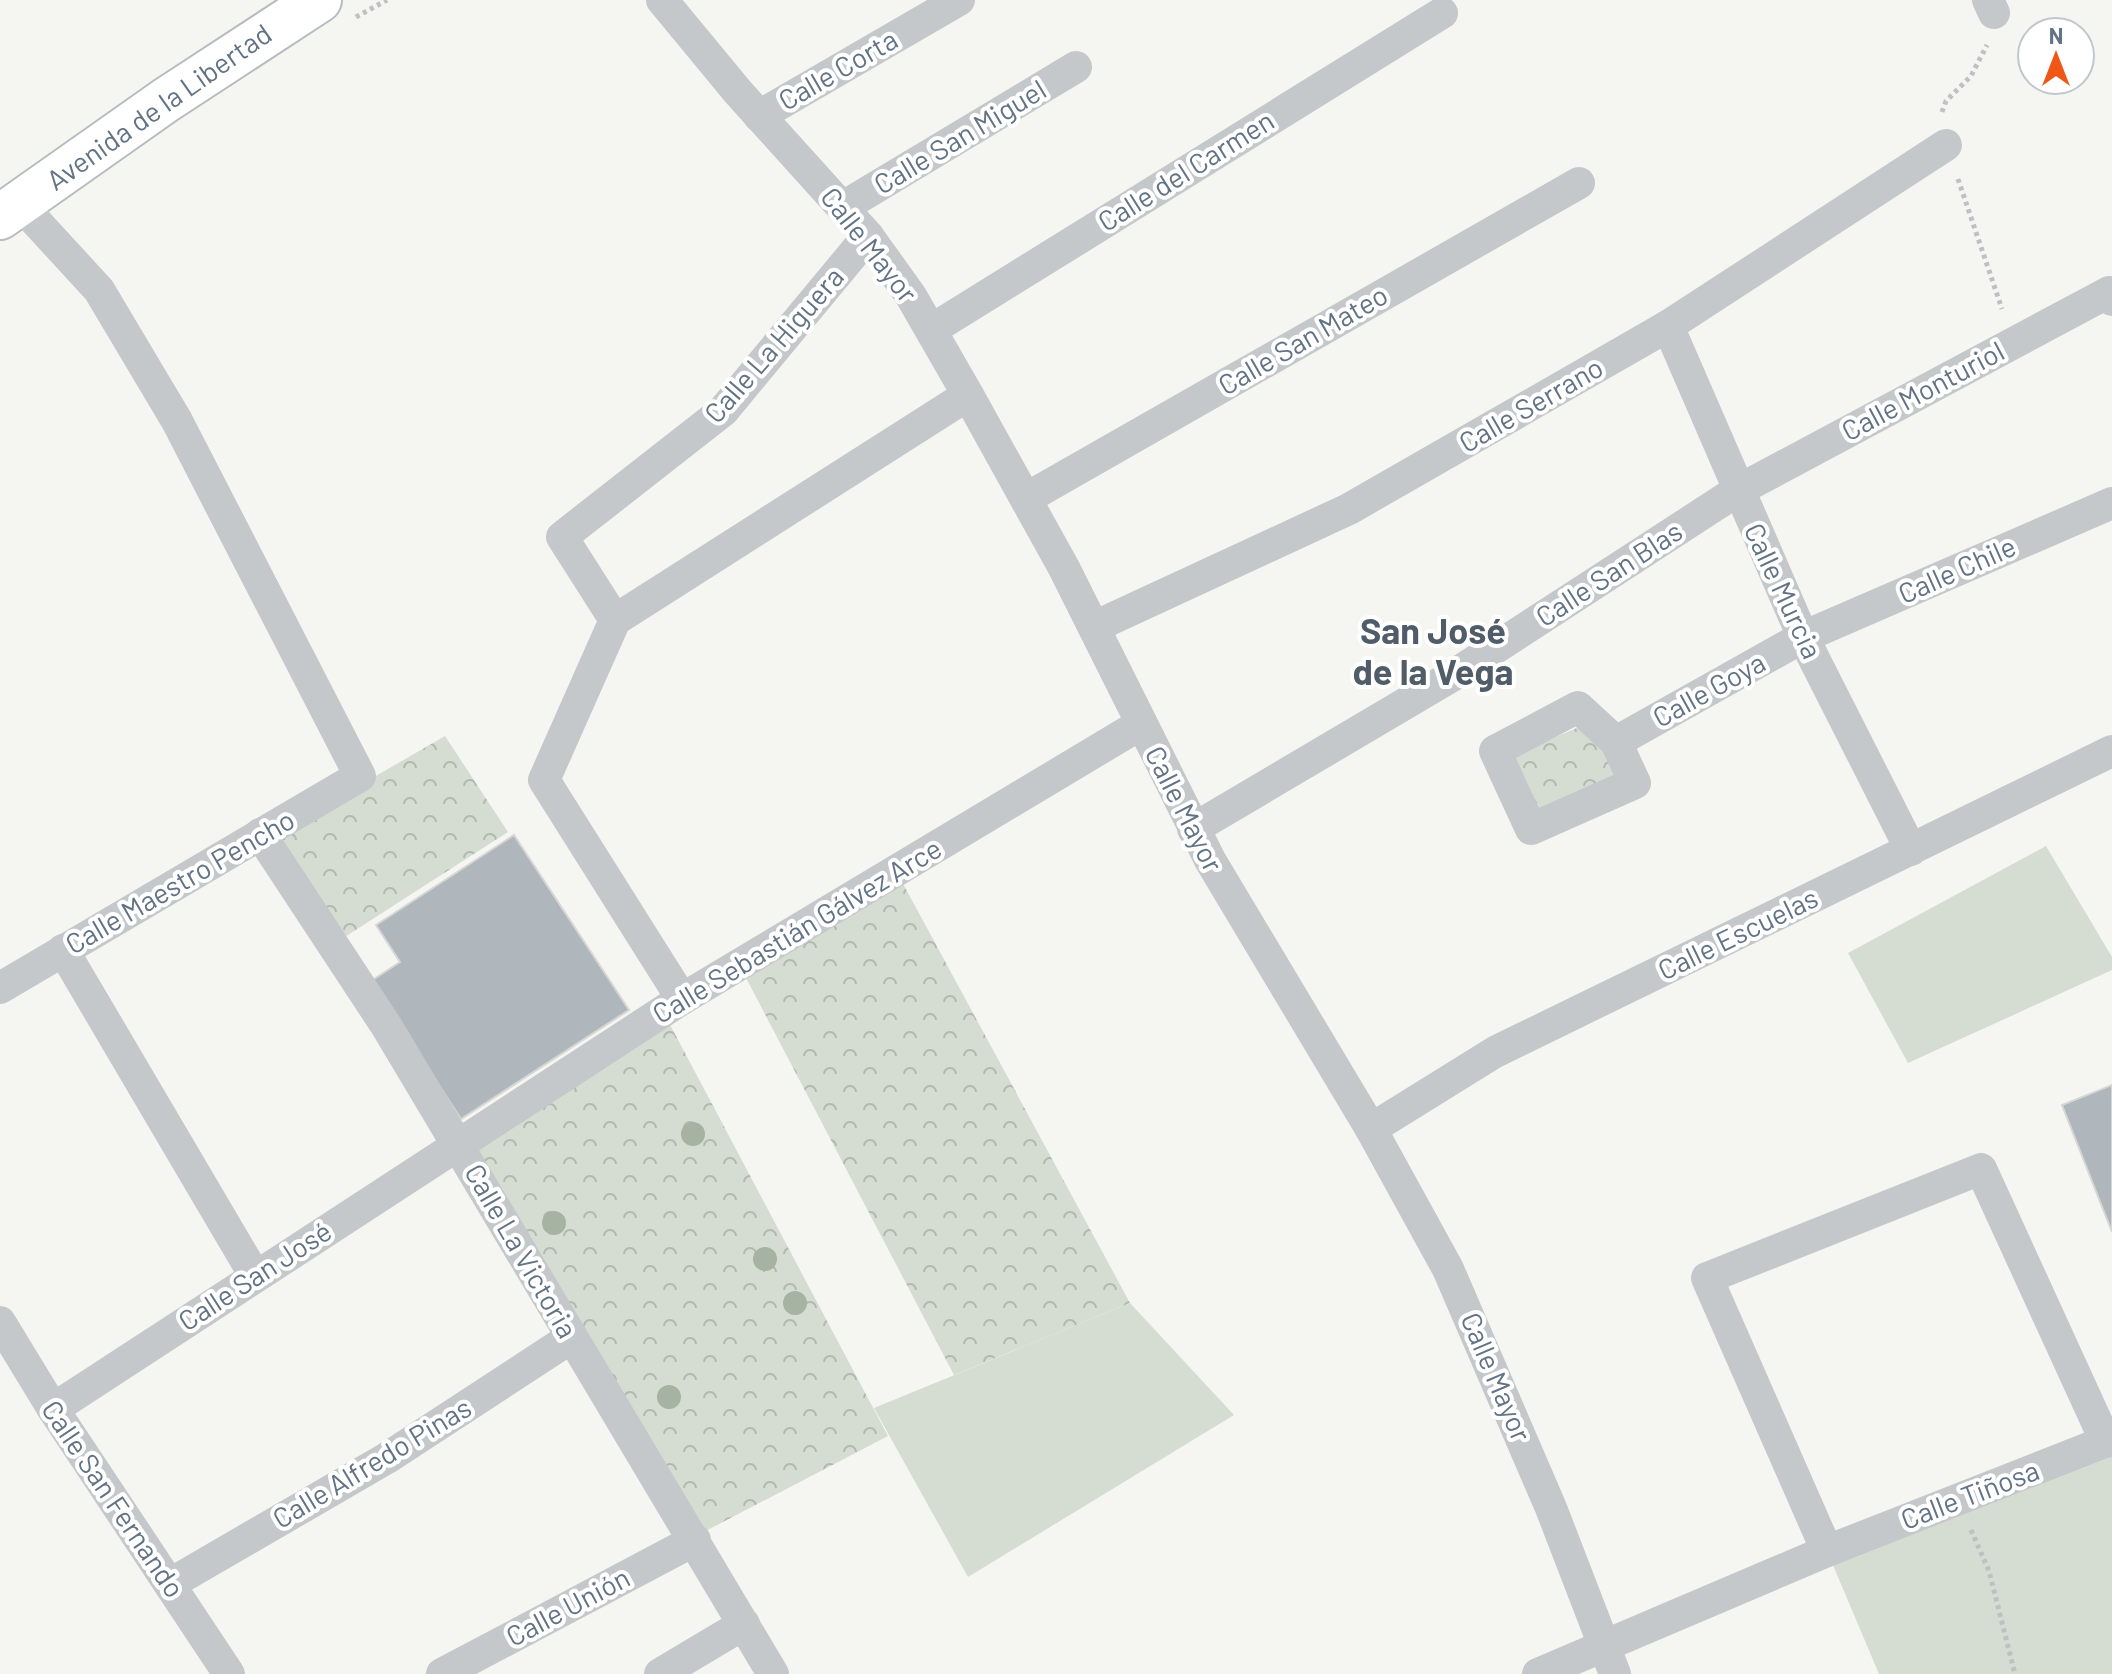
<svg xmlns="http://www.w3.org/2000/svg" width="2112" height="1674" viewBox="0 0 2112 1674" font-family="Barlow,sans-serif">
<defs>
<pattern id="forest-crowns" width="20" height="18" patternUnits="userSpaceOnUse" patternTransform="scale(2)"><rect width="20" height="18" fill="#d5ddd2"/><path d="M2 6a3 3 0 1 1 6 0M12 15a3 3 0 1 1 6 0" fill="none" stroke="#b0b8b0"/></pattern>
</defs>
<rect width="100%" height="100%" fill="#f5f6f1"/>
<!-- grass -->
<g fill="#d5ddd2">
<polygon points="2046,846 2112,957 2112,970 1908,1063 1848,953"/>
<polygon points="1130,1303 1234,1415 968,1577 874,1408"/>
<polygon points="2112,1435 2112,1674 1879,1674 1827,1551"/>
</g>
<!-- forest -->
<g fill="url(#forest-crowns)">
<polygon points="1593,721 1623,778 1536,817 1511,768 1518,753"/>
<polygon points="445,736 508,832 337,942 270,837"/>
<polygon points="901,880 1130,1303 954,1375 746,978"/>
<polygon points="667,1019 888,1436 698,1535 465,1145"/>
</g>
<!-- building -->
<g fill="#afb6bc" stroke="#d6d7d4" stroke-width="2">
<polygon points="514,835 629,1010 461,1119 371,981 400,962 376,925"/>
<polygon points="2112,1085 2112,1232 2062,1105"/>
</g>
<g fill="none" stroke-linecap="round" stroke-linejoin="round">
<!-- secondary casing -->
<g stroke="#b6bbc0" stroke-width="48">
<polyline id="secondary" points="0,217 166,100 319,0"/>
</g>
<!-- path -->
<g stroke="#bec0c2" stroke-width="5" stroke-dasharray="4 4" stroke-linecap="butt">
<polyline points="356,17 387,0"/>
<polyline points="1942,112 1946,101 1971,76 1987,45"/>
<polyline points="1958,179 2002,309"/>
<polyline points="1971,1530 1989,1571 2015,1674"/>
</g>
<!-- street -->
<g stroke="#c4c8cb" stroke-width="32">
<polyline points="662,0 738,92 868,236 911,296 968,395 1064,568 1210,860 1371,1129 1448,1269 1551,1508 1615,1674"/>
<polyline points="1988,0 1994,13"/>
<polyline points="759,116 959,0"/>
<polyline points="843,207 1076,67"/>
<polyline points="1668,326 1803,637 1911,850"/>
<polyline points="931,330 1442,13"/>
<polyline points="1027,498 1579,183"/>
<polyline points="615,620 562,537 723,411 868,236"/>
<polyline points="1094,627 1349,509 1668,326 1946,145"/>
<polygon points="1578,707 1616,742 1635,783 1531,829 1495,751"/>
<polyline points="1616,742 1803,637 2112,503"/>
<polyline points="1193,829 1457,673 1737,491 2109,292 2112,300"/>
<polyline points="260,834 387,1027 773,1674"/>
<polyline points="63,950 255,1276"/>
<polyline points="0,988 360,776 177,421 99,290 19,203"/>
<polyline points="682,999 544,780 615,620 968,395"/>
<polyline points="1371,1129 1495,1052 2112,751"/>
<polyline points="0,1322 53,1409 229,1674"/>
<polyline points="53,1409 682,999 1141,724"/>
<polyline points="1827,1551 1707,1278 1981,1169 2106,1442"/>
<polyline points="170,1584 387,1458 572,1337"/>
<polyline points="442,1674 695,1540"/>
<polyline points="660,1674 744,1624"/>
<polyline points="1538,1674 1827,1551 2112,1439"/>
</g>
<!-- secondary -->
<use href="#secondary" stroke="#fff" stroke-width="44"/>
</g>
<!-- trees -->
<g fill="#a6b2a2">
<circle cx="693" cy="1134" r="12"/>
<circle cx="554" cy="1223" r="12"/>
<circle cx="765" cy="1259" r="12"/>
<circle cx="795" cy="1303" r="12"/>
<circle cx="669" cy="1397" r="12"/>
</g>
<g text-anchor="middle" stroke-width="8" stroke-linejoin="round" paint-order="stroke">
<!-- street labels -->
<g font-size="28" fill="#627385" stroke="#fff">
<text transform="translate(838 70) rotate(-30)" y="10">Calle Corta</text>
<text transform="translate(159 107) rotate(-35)" y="10">Avenida de la Libertad</text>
<text transform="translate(960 137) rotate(-31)" y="10">Calle San Miguel</text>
<text transform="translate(1186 171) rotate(-32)" y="10">Calle del Carmen</text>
<text transform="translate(869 245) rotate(52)" y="10">Calle Mayor</text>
<text transform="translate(1303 340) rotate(-30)" y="10">Calle San Mateo</text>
<text transform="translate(774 345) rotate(-49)" y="10">Calle La Higuera</text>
<text transform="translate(1923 391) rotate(-28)" y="10">Calle Monturiol</text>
<text transform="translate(1531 405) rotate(-30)" y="10">Calle Serrano</text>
<text transform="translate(1957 570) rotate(-24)" y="10">Calle Chile</text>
<text transform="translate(1609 574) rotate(-33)" y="10">Calle San Blas</text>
<text transform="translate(1783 591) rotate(65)" y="10">Calle Murcia</text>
<text transform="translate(1709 690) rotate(-29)" y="10">Calle Goya</text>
<text transform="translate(1184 809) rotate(63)" y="10">Calle Mayor</text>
<text transform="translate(180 882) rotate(-30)" y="10">Calle Maestro Pencho</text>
<text transform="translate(797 931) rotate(-31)" y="10">Calle Sebastián Gálvez Arce</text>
<text transform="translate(1738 934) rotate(-26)" y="10">Calle Escuelas</text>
<text transform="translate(521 1251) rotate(60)" y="10">Calle La Victoria</text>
<text transform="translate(255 1276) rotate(-33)" y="10">Calle San José</text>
<text transform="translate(1496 1377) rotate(67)" y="10">Calle Mayor</text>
<text transform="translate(372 1463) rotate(-31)" y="10">Calle Alfredo Pinas</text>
<text transform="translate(1970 1495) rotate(-21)" y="10">Calle Tiñosa</text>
<text transform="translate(113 1499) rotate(56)" y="10">Calle San Fernando</text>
<text transform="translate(568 1607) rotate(-28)" y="10">Calle Unión</text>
</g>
<!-- district labels -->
<g font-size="36" font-weight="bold" fill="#505d69" stroke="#fff">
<text x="1433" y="644">San José<tspan x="1433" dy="41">de la Vega</tspan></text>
</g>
</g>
<!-- north arrow -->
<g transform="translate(2056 56)"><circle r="38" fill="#ffffff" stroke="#c0c7ce" stroke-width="2"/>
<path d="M0-6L14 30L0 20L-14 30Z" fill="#f05716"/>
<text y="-12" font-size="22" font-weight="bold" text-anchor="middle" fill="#627385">N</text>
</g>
</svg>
